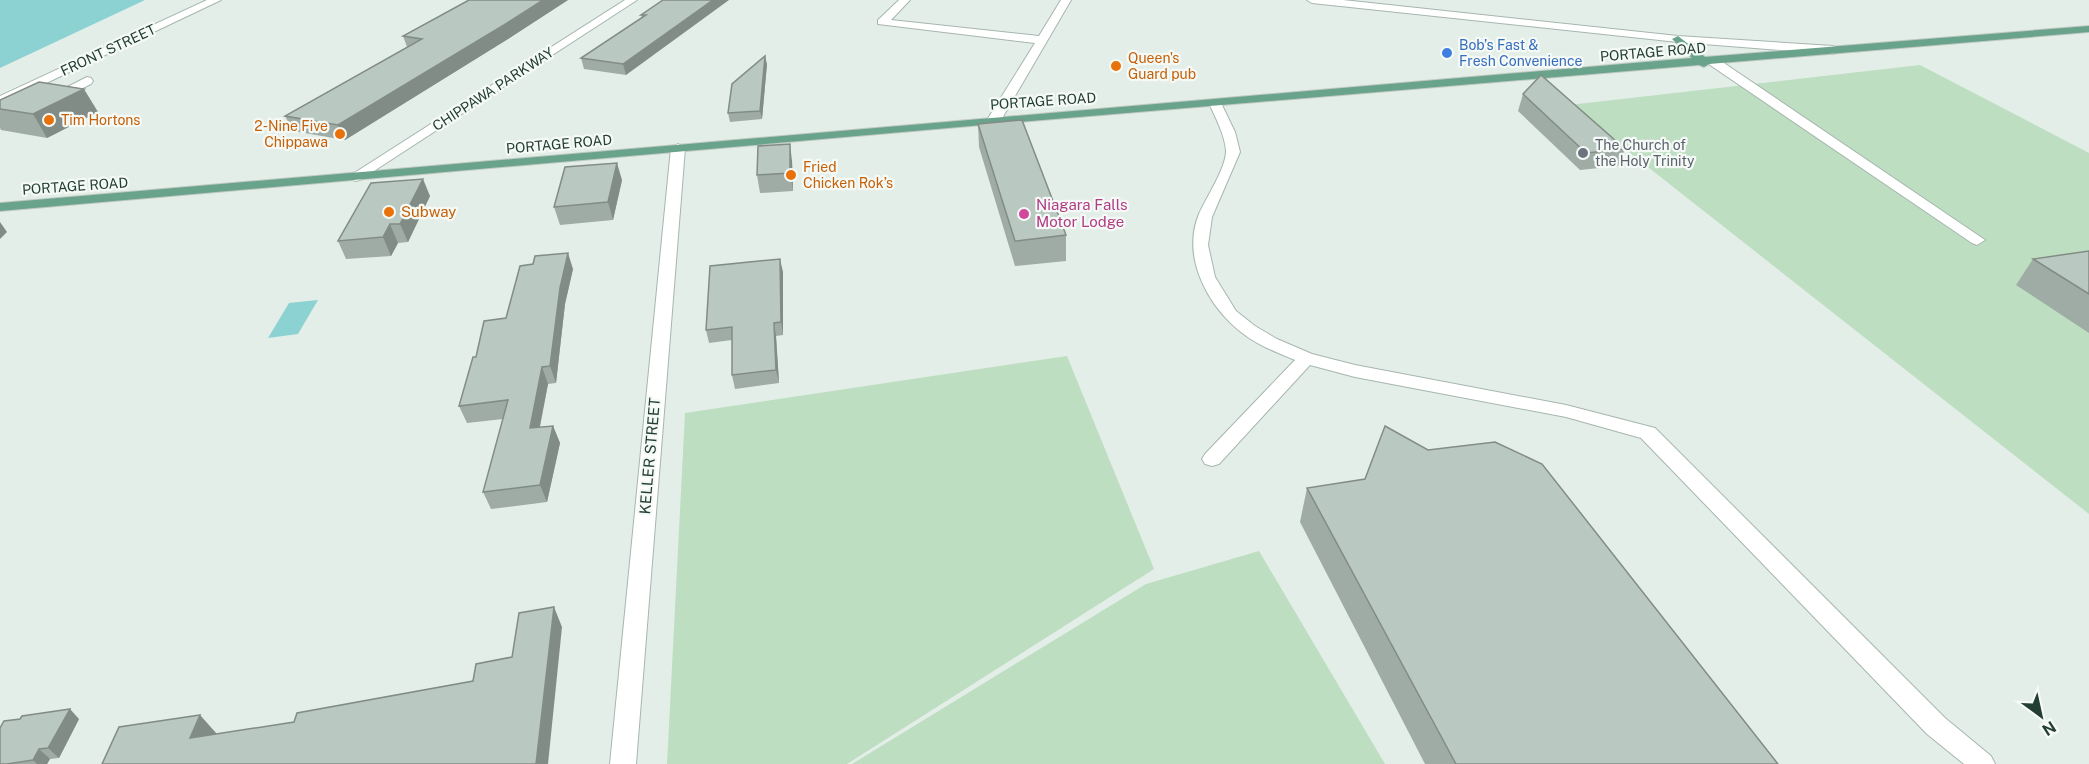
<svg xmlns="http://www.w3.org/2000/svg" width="2089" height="764" viewBox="0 0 2089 764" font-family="'Public Sans',sans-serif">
<rect width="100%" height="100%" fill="#e4eee8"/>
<!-- green -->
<g fill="#bddec1">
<polygon points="1920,65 2089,153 2089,514 1569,105"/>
<polygon points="1067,356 1154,569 847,764 667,764 685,413"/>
<polygon points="1259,551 1385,764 852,764 1146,584"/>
</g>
<!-- water -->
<g fill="#8cd2d2">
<polygon points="0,0 145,0 0,68"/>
<polygon points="318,300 298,334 268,338 289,303"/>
</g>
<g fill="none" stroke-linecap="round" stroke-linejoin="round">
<!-- minor casing -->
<g stroke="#a6b6ae" stroke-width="2">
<g id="minor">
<polygon points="207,0 221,0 0,105 0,96"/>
<polygon points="625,0 637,0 360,180 355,181 348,177"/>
<polygon points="899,0 910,0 891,20 1039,36 1061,0 1071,0 1001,120 994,124 987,120 1035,43 878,24 878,20"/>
<polygon points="1307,0 1343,0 1678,36 1833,46 1839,50 1833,54 1678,42 1312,3"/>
<polygon points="1714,58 1718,59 1985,240 1977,245 1972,243 1710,65 1710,59"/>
<polygon points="87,77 91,78 93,81 91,84 58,100 54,101 48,97"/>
<path d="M1215 99 1221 103 1235 132 1240 152 1212 217 1208 245 1215 277 1236 311 1255 326 1277 339 1312 354 1355 365 1566 405 1655 428 1945 718 1991 756 1995 764H1964L1927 734 1641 438 1566 417 1355 377 1310 365 1219 464 1212 466 1205 464 1202 459 1205 454 1295 360C1276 352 1257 345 1241 332 1208 306 1181 257 1199 214 1206 198 1226 168 1226 151 1225 135 1215 117 1209 103Z"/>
<polygon points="678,144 685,148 636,764 610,764 671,148"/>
</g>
</g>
<!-- major casing -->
<g stroke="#c1c9c6" stroke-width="2">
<polygon id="major" points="2089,26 2089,32 1709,64 1704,67 1699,65 994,124 0,211 0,203 1692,58 1672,39 1678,36 1705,57"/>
</g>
<!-- minor -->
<use href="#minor" fill="#fff" fill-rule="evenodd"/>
<!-- major -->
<use href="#major" fill="#69a38b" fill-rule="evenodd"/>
</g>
<!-- wall -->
<g fill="#9faca5">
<polygon points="469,0 568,0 508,39 345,140 293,131 285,116 407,47 403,36"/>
<polygon points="663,0 626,75 584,69 581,58 642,18 641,15"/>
<polygon points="767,64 762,119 730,122 728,113"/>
<polygon points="1523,94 1625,149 1618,166 1580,170 1518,111"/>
<polygon points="0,100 98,112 47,138 1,130 0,128"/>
<polygon points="978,124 1066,235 1066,261 1015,266 979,147"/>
<polygon points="792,161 793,191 760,193 757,175"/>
<polygon points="622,180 613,220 560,225 554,207"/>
<polygon points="430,196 408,242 398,243 391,256 346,259 338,241"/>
<polygon points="2089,251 2089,333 2016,285 2033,259"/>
<polygon points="573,269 565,304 556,383 548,384 540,427 553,426 560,443 547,502 491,509 483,492 503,419 467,423 459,406 476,357"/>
<polygon points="783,272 783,335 776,336 779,383 735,389 732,375 732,340 709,343 706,330"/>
<polygon points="1307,488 1778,764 1425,764 1300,522"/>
<polygon points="79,719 59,758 50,759 47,764 0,764"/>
</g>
<!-- shaded-wall -->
<g fill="#828c86">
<polygon points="543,0 568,0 508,39 345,140 338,125"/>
<polygon points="713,0 729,0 626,75 623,64"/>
<polygon points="765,56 767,64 762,119 760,111"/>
<polygon points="84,89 98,112 47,138 33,114"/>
<polygon points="790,144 792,161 793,191 790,173"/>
<polygon points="617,163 622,180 613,220 608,202"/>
<polygon points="423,179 430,196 408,242 400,224"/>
<polygon points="0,222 7,232 0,239"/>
<polygon points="390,224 398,243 391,256 383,237"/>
<polygon points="568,253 573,269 565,304 556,383 550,366 560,288"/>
<polygon points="780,259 783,272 783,335 781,322"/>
<polygon points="774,323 776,336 779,383 776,370"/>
<polygon points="542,367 548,384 536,445 530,428"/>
<polygon points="553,426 560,443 547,502 540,485"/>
<polygon points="554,607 562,627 548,764 536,764"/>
<polygon points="70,709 79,719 59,758 48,748"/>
<polygon points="200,715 217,734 190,738"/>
<polygon points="39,749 50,759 47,764 37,764 33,760"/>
</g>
<!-- building -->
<g fill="#b9c8c0" stroke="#828c86" stroke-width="1.5">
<polygon points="469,0 543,0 504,25 338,125 285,116 422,39 403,36"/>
<polygon points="663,0 713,0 623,64 581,58 646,15 641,15"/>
<polygon points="765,56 760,111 728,113 732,84"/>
<polygon points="1541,75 1625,149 1586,153 1523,94"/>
<polygon points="39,82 84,89 33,114 0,109 0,100"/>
<polygon points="1022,120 1066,235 1015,241 978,124"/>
<polygon points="790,144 790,173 757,175 758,146"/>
<polygon points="617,163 608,202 554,207 565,167"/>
<polygon points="423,179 400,224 390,224 383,237 338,241 371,183"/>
<polygon points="2089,251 2089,294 2033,259"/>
<polygon points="568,253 560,288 550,366 542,367 530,428 553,426 540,485 483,492 508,400 459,406 473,357 476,357 484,321 506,318 520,266 533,264 535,256"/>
<polygon points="780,259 781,322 774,323 776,370 732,375 732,327 706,330 710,266"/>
<polygon points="1385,426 1428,450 1495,442 1542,464 1778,764 1456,764 1307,488 1365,479"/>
<polygon points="554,607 536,764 102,764 119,727 200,715 190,738 294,722 297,713 473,681 476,664 512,657 519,613"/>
<polygon points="70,709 48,748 39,749 33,760 7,764 0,764 0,728 4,721 20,719 22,716"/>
</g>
<!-- markers -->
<circle fill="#3f7fe0" stroke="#f5faf6" stroke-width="2" cx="1447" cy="53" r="6"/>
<g fill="#e8710a" stroke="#f5faf6" stroke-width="2">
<circle cx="1116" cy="66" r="6"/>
<circle cx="49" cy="120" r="6"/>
<circle cx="340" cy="134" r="6"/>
<circle cx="791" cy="175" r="6"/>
<circle cx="389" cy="212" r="6"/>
</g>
<circle fill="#6b7280" stroke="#f5faf6" stroke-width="2" cx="1583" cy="153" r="6"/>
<circle fill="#d1479c" stroke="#f5faf6" stroke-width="2" cx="1024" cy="214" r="6"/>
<g text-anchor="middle" stroke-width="4.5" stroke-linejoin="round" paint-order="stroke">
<!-- far-shop labels -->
<g font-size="14" fill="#366cbe" stroke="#f5faf6" text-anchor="start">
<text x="1459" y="50">Bob’s Fast &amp;<tspan x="1459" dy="16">Fresh Convenience</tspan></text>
</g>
<!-- far-street labels -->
<g font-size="14" fill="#233f33" stroke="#f5faf6">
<text transform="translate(108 50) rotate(-25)" y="5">FRONT STREET</text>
<text transform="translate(1653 52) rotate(-5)" y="5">PORTAGE ROAD</text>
<text transform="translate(493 89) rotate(-33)" y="5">CHIPPAWA PARKWAY</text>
<text transform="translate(1043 101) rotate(-4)" y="5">PORTAGE ROAD</text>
<text transform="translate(559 144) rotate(-5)" y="5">PORTAGE ROAD</text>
<text transform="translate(75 186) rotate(-4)" y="5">PORTAGE ROAD</text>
</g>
<!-- far-food labels -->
<g font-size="14" fill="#c56008" stroke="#f5faf6" text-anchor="start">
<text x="1128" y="63">Queen's<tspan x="1128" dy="16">Guard pub</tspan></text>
<text x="61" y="125">Tim Hortons</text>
<text x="328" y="131" text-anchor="end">2-Nine Five<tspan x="328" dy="16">Chippawa</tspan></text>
<text x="803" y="172">Fried<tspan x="803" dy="16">Chicken Rok’s</tspan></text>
</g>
<!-- far-worship labels -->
<g font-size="14" fill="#5b616d" stroke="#f5faf6" text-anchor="start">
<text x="1595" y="150">The Church of<tspan x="1595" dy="16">the Holy Trinity</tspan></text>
</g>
<!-- hotel labels -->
<g font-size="15" fill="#b23c85" stroke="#f5faf6" text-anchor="start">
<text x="1036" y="210">Niagara Falls<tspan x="1036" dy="17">Motor Lodge</tspan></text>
</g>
<!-- food labels -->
<g font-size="15" fill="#c56008" stroke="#f5faf6" text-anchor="start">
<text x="401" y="217">Subway</text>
</g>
<!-- street labels -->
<g font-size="15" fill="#233f33" stroke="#f5faf6">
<text transform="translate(650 456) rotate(-85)" y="5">KELLER STREET</text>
</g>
</g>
<!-- north arrow -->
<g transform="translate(2041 716) rotate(147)" stroke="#f5faf6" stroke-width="4.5" paint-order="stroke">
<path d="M0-4.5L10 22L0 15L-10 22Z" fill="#233f33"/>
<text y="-9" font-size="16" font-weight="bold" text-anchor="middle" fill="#233f33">N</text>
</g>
</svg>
